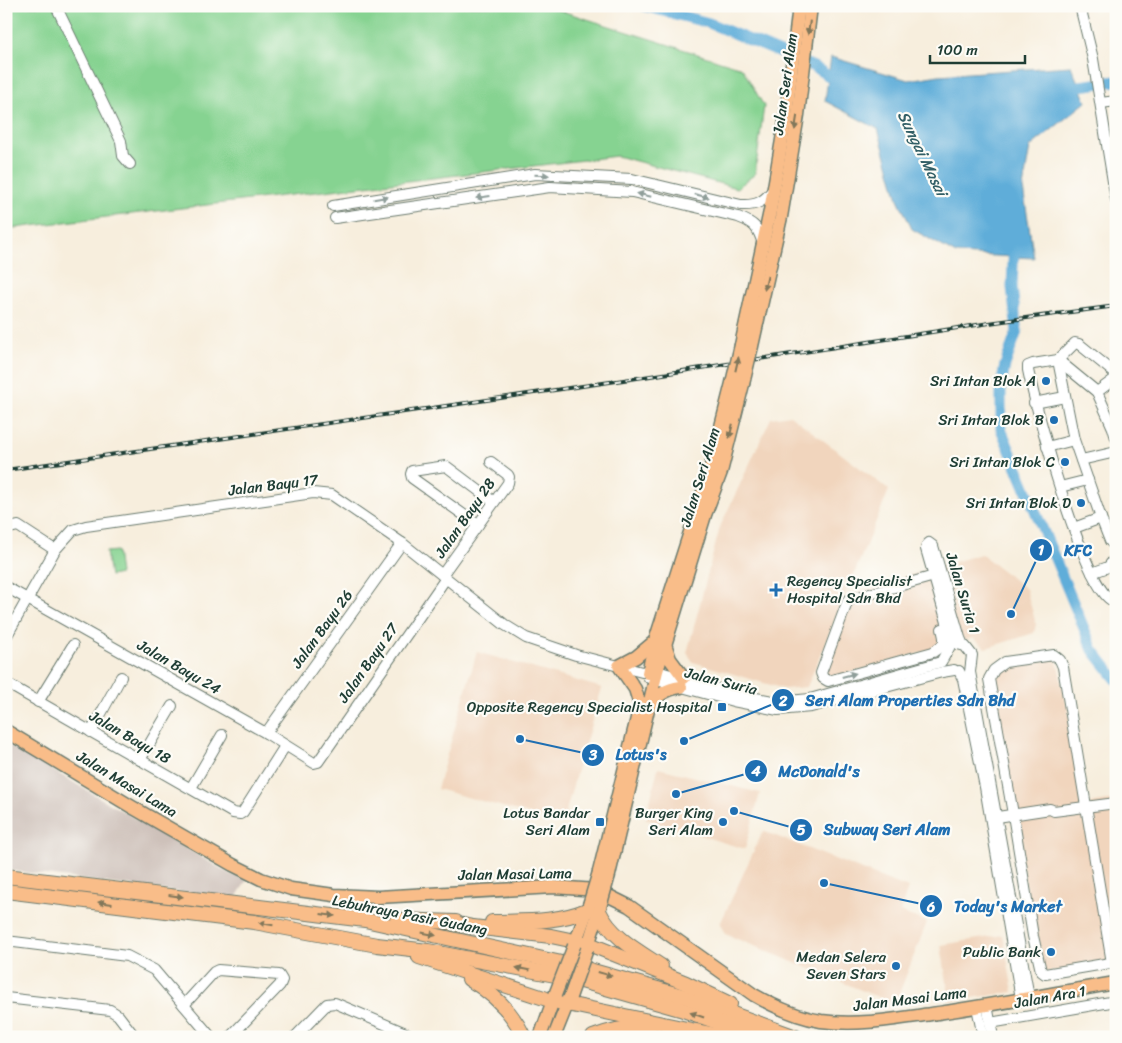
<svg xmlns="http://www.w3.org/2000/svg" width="1122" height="1043" viewBox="0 0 1122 1043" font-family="Sriracha,sans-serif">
<rect width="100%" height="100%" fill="#fdfcf7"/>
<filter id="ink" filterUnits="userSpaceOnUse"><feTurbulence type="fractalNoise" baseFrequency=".02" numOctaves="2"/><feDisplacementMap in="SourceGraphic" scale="10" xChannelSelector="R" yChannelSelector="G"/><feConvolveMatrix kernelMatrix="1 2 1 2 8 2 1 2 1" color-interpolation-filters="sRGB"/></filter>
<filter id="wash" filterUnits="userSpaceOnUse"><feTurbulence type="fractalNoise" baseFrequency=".0096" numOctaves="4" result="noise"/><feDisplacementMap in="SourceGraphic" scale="20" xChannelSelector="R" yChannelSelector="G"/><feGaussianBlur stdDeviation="1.12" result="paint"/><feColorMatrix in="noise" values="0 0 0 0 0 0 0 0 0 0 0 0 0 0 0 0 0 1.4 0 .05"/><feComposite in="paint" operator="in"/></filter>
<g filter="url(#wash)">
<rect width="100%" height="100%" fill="#f7eedd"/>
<!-- built -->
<g fill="#f1d5bd">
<polygon points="790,415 889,490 807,687 784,689 693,662 687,653 720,527 771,418"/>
<polygon points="981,554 1026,589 1036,624 1034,633 986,648 973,638 821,681 819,672 848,593"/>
<polygon points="477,652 602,688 576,774 563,823 437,789"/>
<polygon points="1055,652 1088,804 1116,800 1116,964 1039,973 992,669"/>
<polygon points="658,768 760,793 745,849 646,819"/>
<polygon points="763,831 908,888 900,912 927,922 895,1004 725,934 720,924"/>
<polygon points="1003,935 1013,992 950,1001 941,945"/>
</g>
<!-- industrial -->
<polygon fill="#cec1ba" points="6,743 230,874 247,880 235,899 6,870"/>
<!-- green -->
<g fill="#86d391" stroke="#528862">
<polygon points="6,6 546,6 742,68 764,106 755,174 737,188 617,156 6,229"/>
<polygon points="117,551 120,574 110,576 106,552"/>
</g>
<!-- water -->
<polygon fill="#5fadd9" stroke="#3f7586" points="831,57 908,80 939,75 1071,66 1086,102 1030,147 1023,188 1034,258 956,254 912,229 898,199 878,129 825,101"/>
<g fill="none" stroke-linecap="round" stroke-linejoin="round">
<!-- river -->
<g stroke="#5fadd9" stroke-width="11">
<polyline points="644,6 709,23 814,67 842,84"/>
<polyline points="1065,88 1116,81"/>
<polyline points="1014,243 1012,287 1017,331 1005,365 1001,387 1001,429 1093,650 1116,679"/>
</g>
</g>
</g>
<g filter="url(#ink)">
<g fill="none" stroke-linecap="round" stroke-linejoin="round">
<!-- minor casing -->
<g stroke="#6b7b6f" stroke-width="12">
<g id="minor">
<polyline points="56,6 121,141 123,156 130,164"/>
<polyline points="1080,6 1093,59 1116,200"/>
<polyline points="1101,103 1116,101"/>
<path d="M333 206 535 174 632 179 741 205C757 206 765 201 774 188"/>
<path d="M335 218 550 187 632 192 738 217C754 223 758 227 763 244"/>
<polyline points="1058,360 1074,440 1101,518 1110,541 1116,547"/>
<polyline points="1058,360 1097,392 1113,428 1116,438"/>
<path d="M1116 374 1079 344 1075 343 1058 360 1033 364 1028 366V370C1036 409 1082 582 1111 600L1116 598"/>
<polyline points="1097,392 1116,378"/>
<polyline points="1034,403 1065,397"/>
<polyline points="1047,447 1074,440"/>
<polyline points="1081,460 1116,452"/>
<polyline points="1060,487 1088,480"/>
<polyline points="478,525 412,478 411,474 412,471 446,466 494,502"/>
<polyline points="1074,528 1101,518"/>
<polyline points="6,529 18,526 55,550"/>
<polyline points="1092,573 1108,567 1116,557"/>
<polyline points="442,575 508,483 509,477 508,475 491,462"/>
<path d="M938 575 848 600 821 673 823 678 828 681 933 652C945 644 946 643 942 629"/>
<polyline points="6,587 266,733 314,763 318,762 446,578"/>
<polyline points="6,637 55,550 73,530 86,526 313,493 332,495 402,543 505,625 526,638 576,655 642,672 649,670 657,671 735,694 778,702 810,699 941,662 949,648 952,640 926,549 927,545 929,543 933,546 960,638 963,645"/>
<polyline points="957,644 965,646 972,655 970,672 1029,997"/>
<polyline points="959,671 963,679 985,787 1021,999"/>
<polyline points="649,678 733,701 778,710 811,707 942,672 954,670"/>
<polyline points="6,683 233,813 240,814 243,812 285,746"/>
<polyline points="38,702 73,645"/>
<polyline points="91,732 121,677"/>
<polyline points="266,733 402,543"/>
<polyline points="140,760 172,706"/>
<polyline points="191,788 222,735"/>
<polyline points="1013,814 989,679 994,670 1005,662 1054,655 1060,660 1063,667 1112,963"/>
<polyline points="991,818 1050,809 1054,811 1116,803"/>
<polyline points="1014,821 1033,936 1041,971 1045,974 1116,962"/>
<polyline points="6,941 127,956 154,970 211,1037"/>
<polyline points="6,998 110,1010 118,1015 135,1037"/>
<polyline points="184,1005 214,972 218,970 279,975 282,980 280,985 230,1037"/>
<polyline points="987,1005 993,1037"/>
<polyline points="977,1007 983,1037"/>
<polyline points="990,1023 1116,1001"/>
<polyline points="295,1037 327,1004 335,1003 415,1037"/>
</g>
</g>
<!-- major casing -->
<g stroke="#6b7b6f" stroke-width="15">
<g id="major">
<polyline points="741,345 770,211 786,116 799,6"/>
<polyline points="752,346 781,217 798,115 811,6"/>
<polyline points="665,644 670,659 684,678"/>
<polyline points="648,673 655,641 710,470 732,383"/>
<polyline points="640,705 635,689 619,666 636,657 655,641"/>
<path d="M649 706C658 695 666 689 681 687"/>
<path d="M6 731 132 807 233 865 261 879 291 889 334 895 378 897 553 887 597 890 629 906 754 995C775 1007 797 1017 821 1021 858 1026 895 1019 931 1014 993 1005 1054 993 1116 983"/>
<polyline points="599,872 641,702"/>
<polyline points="609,875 657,671 705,515 721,472 743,384"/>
<polyline points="574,946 589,905"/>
<polyline points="587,949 600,907"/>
<polyline points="540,1037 555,995"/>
<polyline points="554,1037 570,997"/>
</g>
</g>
<!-- highway casing -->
<g stroke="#6b7b6f" stroke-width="16">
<g id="highway">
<polyline points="6,876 365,920 575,966 686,997 796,1037"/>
<polyline points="6,891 254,922 377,945 428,951 571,978 680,1009 760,1037"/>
<path d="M599 911C611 937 638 951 661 966"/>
<polyline points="397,920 456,922"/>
<polyline points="448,922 473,927 551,936 589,944 686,983 730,1004"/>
<path d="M492 922C525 921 556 923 587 910"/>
<polyline points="419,957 553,1001 725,1037"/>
<path d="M469 979C493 993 512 1011 524 1037"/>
<path d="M593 1037C611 1030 629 1026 649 1028"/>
</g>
</g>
<!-- minor -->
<use href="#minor" stroke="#fff" stroke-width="10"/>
<!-- major -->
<use href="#major" stroke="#f9bd89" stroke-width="12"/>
<!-- highway -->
<use href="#highway" stroke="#f9bd89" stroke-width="14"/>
<!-- rail casing -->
<g stroke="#1f3d34" stroke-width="4">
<polyline id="rail" points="6,470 644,377 996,322 1116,306"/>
</g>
<!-- rail -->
<use href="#rail" stroke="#fdfcf7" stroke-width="2" stroke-dasharray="5.5" stroke-linecap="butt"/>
<!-- major-bridge casing -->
<g stroke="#6b7b6f" stroke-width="15" stroke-linecap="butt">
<g id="major-bridge">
<polyline points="732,383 741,345"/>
<polyline points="743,384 752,346"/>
<polyline points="589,905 599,872"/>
<polyline points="600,907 609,875"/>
<polyline points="555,995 574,946"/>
<polyline points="570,997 587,949"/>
</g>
</g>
<!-- major-bridge -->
<use href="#major-bridge" stroke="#f9bd89" stroke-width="12"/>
</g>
<!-- one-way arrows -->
<defs><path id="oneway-solid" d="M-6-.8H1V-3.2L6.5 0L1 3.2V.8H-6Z" transform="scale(1.25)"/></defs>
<g fill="#81775a">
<use href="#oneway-solid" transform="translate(809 28) rotate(97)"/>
<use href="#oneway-solid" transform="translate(796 123) rotate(99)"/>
<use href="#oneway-solid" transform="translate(766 283) rotate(103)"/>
<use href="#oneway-solid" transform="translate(737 364) rotate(-77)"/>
<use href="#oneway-solid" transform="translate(731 431) rotate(104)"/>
<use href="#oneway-solid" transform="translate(176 896) rotate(7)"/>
<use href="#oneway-solid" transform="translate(105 903) rotate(-173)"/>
<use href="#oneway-solid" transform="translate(328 915) rotate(7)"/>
<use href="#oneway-solid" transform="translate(266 924) rotate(-170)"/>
<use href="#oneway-solid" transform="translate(429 934) rotate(12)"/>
<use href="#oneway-solid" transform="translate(523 969) rotate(-169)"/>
<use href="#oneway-solid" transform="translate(605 974) rotate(16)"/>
<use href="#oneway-solid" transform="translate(697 1015) rotate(-161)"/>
</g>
<g fill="#8f9e9a">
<use href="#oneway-solid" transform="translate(542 175) rotate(1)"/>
<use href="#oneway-solid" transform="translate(644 195) rotate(-167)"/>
<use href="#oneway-solid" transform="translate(702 196) rotate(13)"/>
<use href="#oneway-solid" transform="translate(483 197) rotate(172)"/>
<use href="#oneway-solid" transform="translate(381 198) rotate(-9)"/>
<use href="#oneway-solid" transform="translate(849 675) rotate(-15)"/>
</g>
</g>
<!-- markers -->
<g fill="#1f6fb2" stroke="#fdfcf7" stroke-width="2">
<circle cx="1046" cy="381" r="5"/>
<circle cx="1054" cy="420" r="5"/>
<circle cx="1065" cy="462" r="5"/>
<circle cx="1081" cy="503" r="5"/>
<path d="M773.5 582.5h5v5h5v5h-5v5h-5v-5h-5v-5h5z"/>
<rect x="717" y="702" width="10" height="10" rx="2.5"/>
<rect x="595" y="817" width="10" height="10" rx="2.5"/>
<circle cx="723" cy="822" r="5"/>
<circle cx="1051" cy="952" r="5"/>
<circle cx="896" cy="966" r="5"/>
</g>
<g text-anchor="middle" stroke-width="4.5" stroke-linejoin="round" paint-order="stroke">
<!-- street labels -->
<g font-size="15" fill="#1f3d34" stroke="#fdfcf7">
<text transform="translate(785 84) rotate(-82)" y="5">Jalan Seri Alam</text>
<text transform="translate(700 477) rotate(-73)" y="5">Jalan Seri Alam</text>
<text transform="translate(273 485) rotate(-7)" y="5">Jalan Bayu 17</text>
<text transform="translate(465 518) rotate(-55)" y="5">Jalan Bayu 28</text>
<text transform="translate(963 593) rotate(73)" y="5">Jalan Suria 1</text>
<text transform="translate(322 629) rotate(-54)" y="5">Jalan Bayu 26</text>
<text transform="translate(368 663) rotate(-55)" y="5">Jalan Bayu 27</text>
<text transform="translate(179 667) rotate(30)" y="5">Jalan Bayu 24</text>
<text transform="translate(721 681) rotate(14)" y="5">Jalan Suria</text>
<text transform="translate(130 737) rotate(30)" y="5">Jalan Bayu 18</text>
<text transform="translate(127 784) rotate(31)" y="5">Jalan Masai Lama</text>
<text transform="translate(515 874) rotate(-1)" y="5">Jalan Masai Lama</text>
<text transform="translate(410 915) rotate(11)" y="5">Lebuhraya Pasir Gudang</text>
<text transform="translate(1050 997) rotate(-10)" y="5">Jalan Ara 1</text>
<text transform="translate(910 999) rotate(-7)" y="5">Jalan Masai Lama</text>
</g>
<!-- poi labels -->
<g font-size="15" fill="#1f3d34" stroke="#fdfcf7" text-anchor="end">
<text x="1036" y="386">Sri Intan Blok A</text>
<text x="1044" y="425">Sri Intan Blok B</text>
<text x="1055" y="467">Sri Intan Blok C</text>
<text x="1071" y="508">Sri Intan Blok D</text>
<text x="787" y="586" text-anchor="start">Regency Specialist<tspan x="787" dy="17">Hospital Sdn Bhd</tspan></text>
<text x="712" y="712">Opposite Regency Specialist Hospital</text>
<text x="590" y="818">Lotus Bandar<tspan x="590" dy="17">Seri Alam</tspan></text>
<text x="713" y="818">Burger King<tspan x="713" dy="17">Seri Alam</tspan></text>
<text x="1041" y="957">Public Bank</text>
<text x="886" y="962">Medan Selera<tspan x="886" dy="17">Seven Stars</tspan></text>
</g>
<!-- water labels -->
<g font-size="16" font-style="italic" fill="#325f66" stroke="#fdfcf7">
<text transform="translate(923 153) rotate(64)" y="6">Sungai Masai</text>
</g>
</g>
<!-- callouts -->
<path fill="none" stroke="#1f6fb2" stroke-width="2" d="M1011 614L1041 550M684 741L783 700M520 739L593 755M676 794L756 771M734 811L801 830M824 883L931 906"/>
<g fill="#1f6fb2" stroke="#fdfcf7" stroke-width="2">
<circle cx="1011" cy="614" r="5"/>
<circle cx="684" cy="741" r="5"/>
<circle cx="520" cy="739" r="5"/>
<circle cx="676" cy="794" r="5"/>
<circle cx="734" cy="811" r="5"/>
<circle cx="824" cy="883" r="5"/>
<circle cx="1041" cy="550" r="12"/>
<circle cx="783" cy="700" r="12"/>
<circle cx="593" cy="755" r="12"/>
<circle cx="756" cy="771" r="12"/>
<circle cx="801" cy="830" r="12"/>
<circle cx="931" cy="906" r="12"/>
</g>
<g font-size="15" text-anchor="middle" font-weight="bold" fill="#fff">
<text x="1041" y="555">1</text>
<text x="783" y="706">2</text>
<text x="593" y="760">3</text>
<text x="756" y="776">4</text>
<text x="801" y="835">5</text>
<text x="931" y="912">6</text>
</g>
<g font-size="16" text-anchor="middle" font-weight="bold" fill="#1f6fb2" stroke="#fdfcf7" stroke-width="4.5" stroke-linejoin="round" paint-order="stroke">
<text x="1078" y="556">KFC</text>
<text x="910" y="706">Seri Alam Properties Sdn Bhd</text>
<text x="641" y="760">Lotus's</text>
<text x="819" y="777">McDonald's</text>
<text x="887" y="835">Subway Seri Alam</text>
<text x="1008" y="912">Today's Market</text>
</g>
<!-- margin -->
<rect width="1122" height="1043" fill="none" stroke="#fdfcf7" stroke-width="25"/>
<!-- scale -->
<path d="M930 55v8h95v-8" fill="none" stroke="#1f3d34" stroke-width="2.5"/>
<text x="937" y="55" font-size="15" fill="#1f3d34" stroke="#fdfcf7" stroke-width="4" paint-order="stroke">100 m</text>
</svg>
